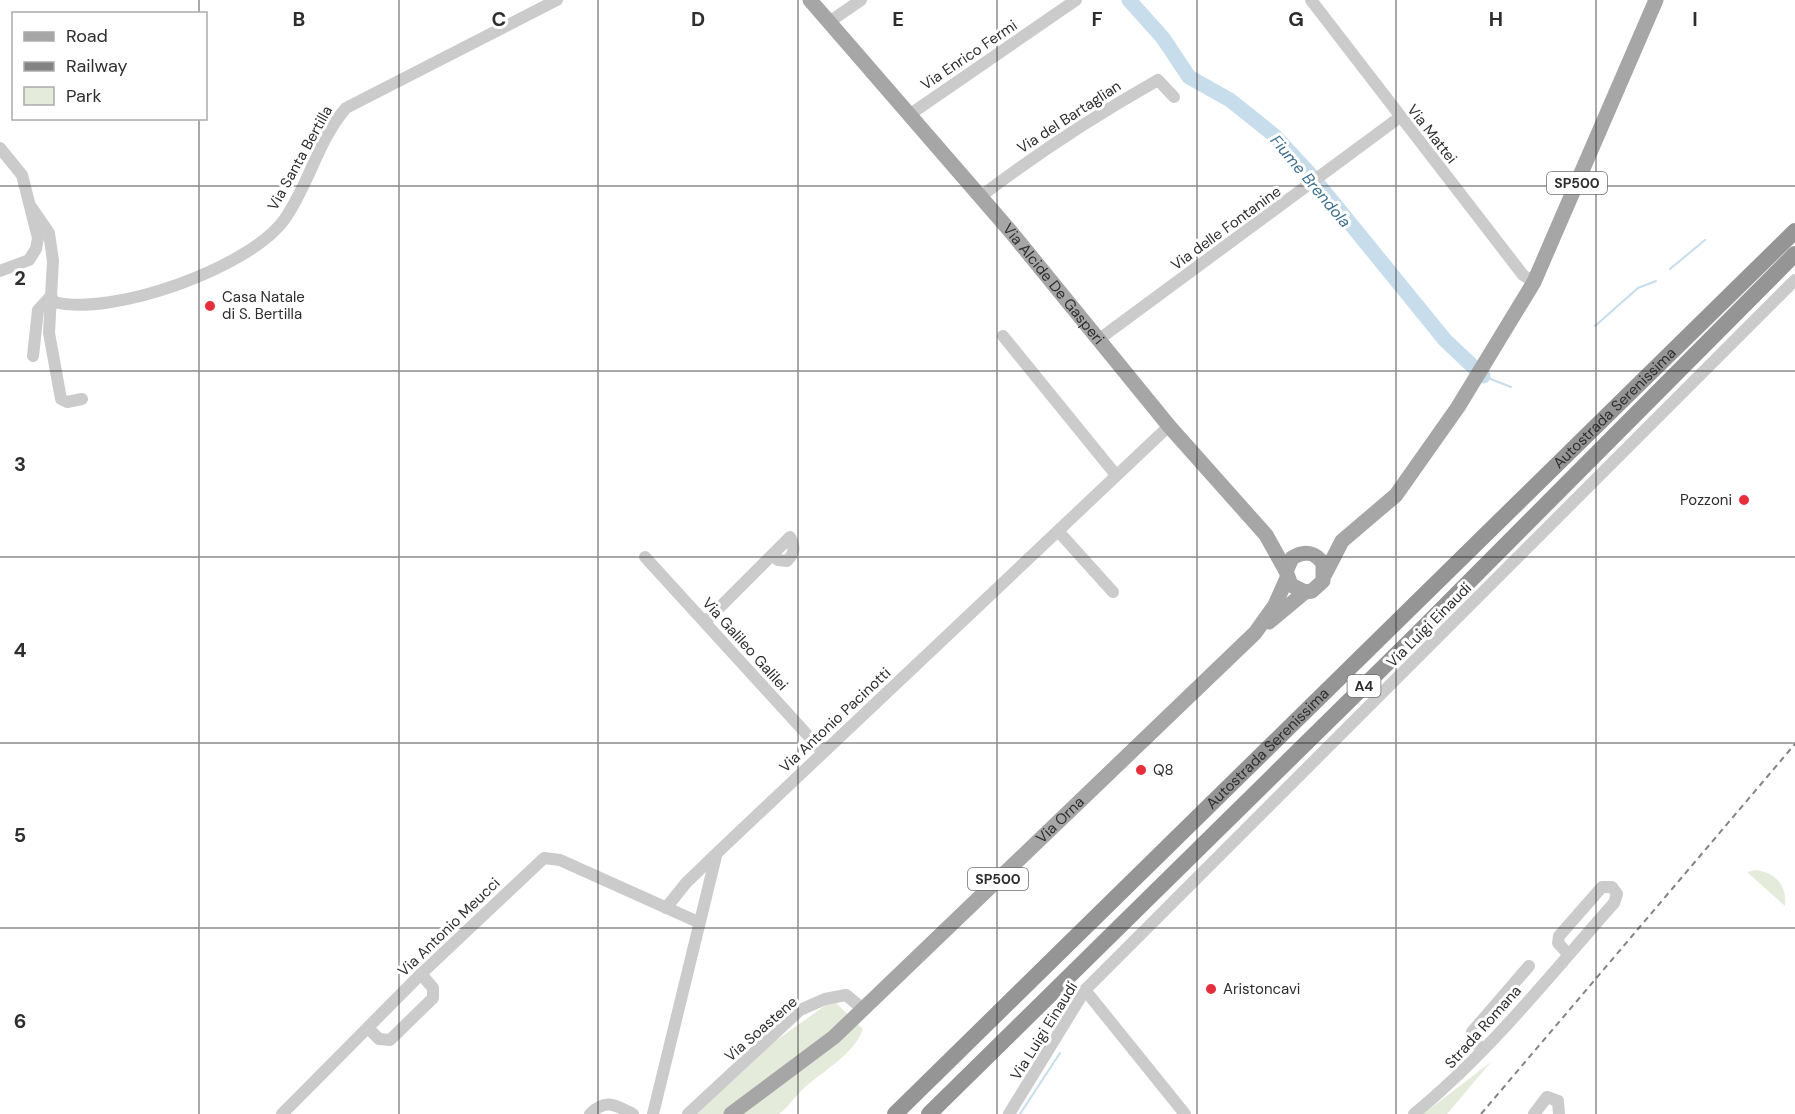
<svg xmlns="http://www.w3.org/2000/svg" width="1795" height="1114" viewBox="0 0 1795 1114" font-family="'DM Sans',sans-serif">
<rect width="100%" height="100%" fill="#fff"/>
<!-- green -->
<g fill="#e4ebdb">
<path d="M1756 870C1776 873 1787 885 1785 906L1747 872Z"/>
<path d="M833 1000 863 1029C854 1055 822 1071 802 1090 794 1098 788 1107 779 1114H688L760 1052Z"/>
<polygon points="1491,1062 1447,1114 1423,1114"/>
</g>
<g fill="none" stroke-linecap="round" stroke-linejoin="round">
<!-- stream -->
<g stroke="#c7ddeb" stroke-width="2">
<polyline points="1670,269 1705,240"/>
<polyline points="1595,326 1638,288 1656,281"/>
<polyline points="1483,376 1511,387"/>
<polyline points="1020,1114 1060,1053"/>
</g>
<!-- river -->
<polyline stroke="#c7ddeb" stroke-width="15" points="1129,0 1163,38 1189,77 1230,100 1275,136 1310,174 1445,340 1483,376"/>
<!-- minor -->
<g stroke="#cbcbcb" stroke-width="12">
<polyline points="1311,0 1523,275 1534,282"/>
<polyline points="829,22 861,0"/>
<polyline points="909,115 1076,0"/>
<polyline points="0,148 22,175 38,238 36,249 29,260 0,271"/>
<path d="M980 197C1036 154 1096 115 1158 80L1174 97"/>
<polyline points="32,208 49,233 53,261 51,296 38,310 33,356"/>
<polyline points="1003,336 1116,475"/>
<polyline points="1098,340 1400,117"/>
<path d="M82 399 67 402 61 399 49 333 51 296 54 302C112 317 249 268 284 220 309 185 318 140 346 108L557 0"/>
<polyline points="1058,531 1113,592"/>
<polyline points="645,557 823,752"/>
<path d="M705 622 772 555 778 560 787 561C795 553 795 547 790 537L772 555"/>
<polyline points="666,908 686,883 717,853 1169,426"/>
<polyline points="1085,990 1185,1114"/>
<polyline points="368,1028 379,1039 390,1040 433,998 433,988 421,974"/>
<polyline points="1484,1049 1472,1041 1472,1032 1529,966"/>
<polyline points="282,1114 421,974 544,858 560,860 698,922"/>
<path d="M590 1114C606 1098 615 1105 633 1114"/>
<polyline points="653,1114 716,856"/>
<polyline points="688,1114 800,1010 825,999 846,995 863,1009"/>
<polyline points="1009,1114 1085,990 1795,280"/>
<path d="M1414 1114C1489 1053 1550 975 1614 903L1617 894 1612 887H1602L1559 936 1558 943 1568 954"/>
<polyline points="1534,1114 1547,1097 1558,1101 1559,1114"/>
</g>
<!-- major -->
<g stroke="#a6a6a6" stroke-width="15">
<path id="s1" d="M810 0 1011 232 1169 426 1266 535 1286 571"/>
<polyline points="1325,574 1342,541 1396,495 1458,407 1534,282 1656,0"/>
<path d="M1269 622 1305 592 1312 591 1323 581V564C1316 552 1304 550 1292 558L1286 571 1291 585 1305 592"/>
<path id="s2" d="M731 1114 834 1037 1255 633 1275 605 1287 578"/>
</g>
<!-- highway -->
<g stroke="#959595" stroke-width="16">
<path id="s3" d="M895 1114 1795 231"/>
<polyline points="929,1114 1417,634 1795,254"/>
</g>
<!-- rail -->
<polyline stroke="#838383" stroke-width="2" stroke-dasharray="6 4.5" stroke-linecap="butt" points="1481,1114 1795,744"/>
</g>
<!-- grid -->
<path fill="none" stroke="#2e2e2e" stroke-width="1.5" stroke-opacity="0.55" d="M199 0V14M399 0V1114M598 0V1114M798 0V1114M997 0V1114M1197 0V1114M1396 0V1114M1596 0V1114M199 118V1114M0 186H1795M0 371H1795M0 557H1795M0 743H1795M0 928H1795"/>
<!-- markers -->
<g fill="#e52f3c" stroke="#fff" stroke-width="2">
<circle cx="210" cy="306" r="6"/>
<circle cx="1744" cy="500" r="6"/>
<circle cx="1141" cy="770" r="6"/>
<circle cx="1211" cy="989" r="6"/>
</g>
<g text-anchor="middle" stroke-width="6" stroke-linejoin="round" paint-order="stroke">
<!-- shield labels -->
<g fill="#fff" stroke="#6d6d6d" stroke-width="1.5">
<rect x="1547" y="172" width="60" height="22" rx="4.5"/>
<rect x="1347.5" y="675" width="33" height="22" rx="4.5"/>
<rect x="968" y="868" width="60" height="22" rx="4.5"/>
</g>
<g font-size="14" font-weight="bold" fill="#2e2e2e">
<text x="1577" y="188">SP500</text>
<text x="1364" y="691">A4</text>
<text x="998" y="884">SP500</text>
</g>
<!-- street labels -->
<g font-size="15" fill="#2e2e2e" stroke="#fff">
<text transform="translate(969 55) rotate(-34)" y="5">Via Enrico Fermi</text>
<text transform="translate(1069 117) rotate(-33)" y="5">Via del Bartaglian</text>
<text transform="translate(1432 134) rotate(52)" y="5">Via Mattei</text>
<text transform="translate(300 158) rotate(-61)" y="5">Via Santa Bertilla</text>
<text transform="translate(1226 228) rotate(-36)" y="5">Via delle Fontanine</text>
<text dy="5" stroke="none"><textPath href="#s1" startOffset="374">Via Alcide De Gasperi</textPath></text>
<text dy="5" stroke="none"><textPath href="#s3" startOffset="1008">Autostrada Serenissima</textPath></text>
<text transform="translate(1429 625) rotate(-45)" y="5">Via Luigi Einaudi</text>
<text transform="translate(745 644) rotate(48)" y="5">Via Galileo Galilei</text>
<text transform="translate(835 720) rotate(-43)" y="5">Via Antonio Pacinotti</text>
<text dy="5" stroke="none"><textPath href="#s3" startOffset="522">Autostrada Serenissima</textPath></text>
<text dy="5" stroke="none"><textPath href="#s2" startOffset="442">Via Orna</textPath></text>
<text transform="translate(449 927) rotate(-44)" y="5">Via Antonio Meucci</text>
<text transform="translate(1483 1027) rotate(-48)" y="5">Strada Romana</text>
<text transform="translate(761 1029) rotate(-41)" y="5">Via Soastene</text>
<text transform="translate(1044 1031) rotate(-58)" y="5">Via Luigi Einaudi</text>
</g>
<!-- poi labels -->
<g font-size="15" fill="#2e2e2e" stroke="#fff" text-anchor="start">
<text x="222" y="302">Casa Natale<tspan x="222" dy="17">di S. Bertilla</tspan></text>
<text x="1732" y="505" text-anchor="end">Pozzoni</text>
<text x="1153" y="775">Q8</text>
<text x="1223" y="994">Aristoncavi</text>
</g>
<!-- water labels -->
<g font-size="16" font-style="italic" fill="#3c6f90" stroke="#fff">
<text transform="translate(1311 181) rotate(50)" y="6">Fiume Brendola</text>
</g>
</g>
<g font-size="20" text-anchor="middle" font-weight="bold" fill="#2e2e2e" stroke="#fff" stroke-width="6" stroke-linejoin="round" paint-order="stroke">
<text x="299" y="26">B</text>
<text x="499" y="26">C</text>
<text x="698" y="26">D</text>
<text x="898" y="26">E</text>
<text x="1097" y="26">F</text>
<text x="1296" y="26">G</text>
<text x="1496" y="26">H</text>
<text x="1695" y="26">I</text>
<text x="20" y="285">2</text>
<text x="20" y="471">3</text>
<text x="20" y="657">4</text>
<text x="20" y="842">5</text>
<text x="20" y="1028">6</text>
</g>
<!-- legend -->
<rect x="12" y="12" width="195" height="108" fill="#ffffff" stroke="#ababab" stroke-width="1.5"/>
<rect x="24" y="32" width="30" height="9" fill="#a6a6a6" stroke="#ababab" stroke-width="1.5"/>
<text x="66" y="42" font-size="18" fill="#2e2e2e">Road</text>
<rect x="24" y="62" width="30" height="9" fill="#838383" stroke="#ababab" stroke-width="1.5"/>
<text x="66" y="72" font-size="18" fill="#2e2e2e">Railway</text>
<rect x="24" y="87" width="30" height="18" fill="#e4ebdb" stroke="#ababab" stroke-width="1.5"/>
<text x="66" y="102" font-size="18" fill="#2e2e2e">Park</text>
</svg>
